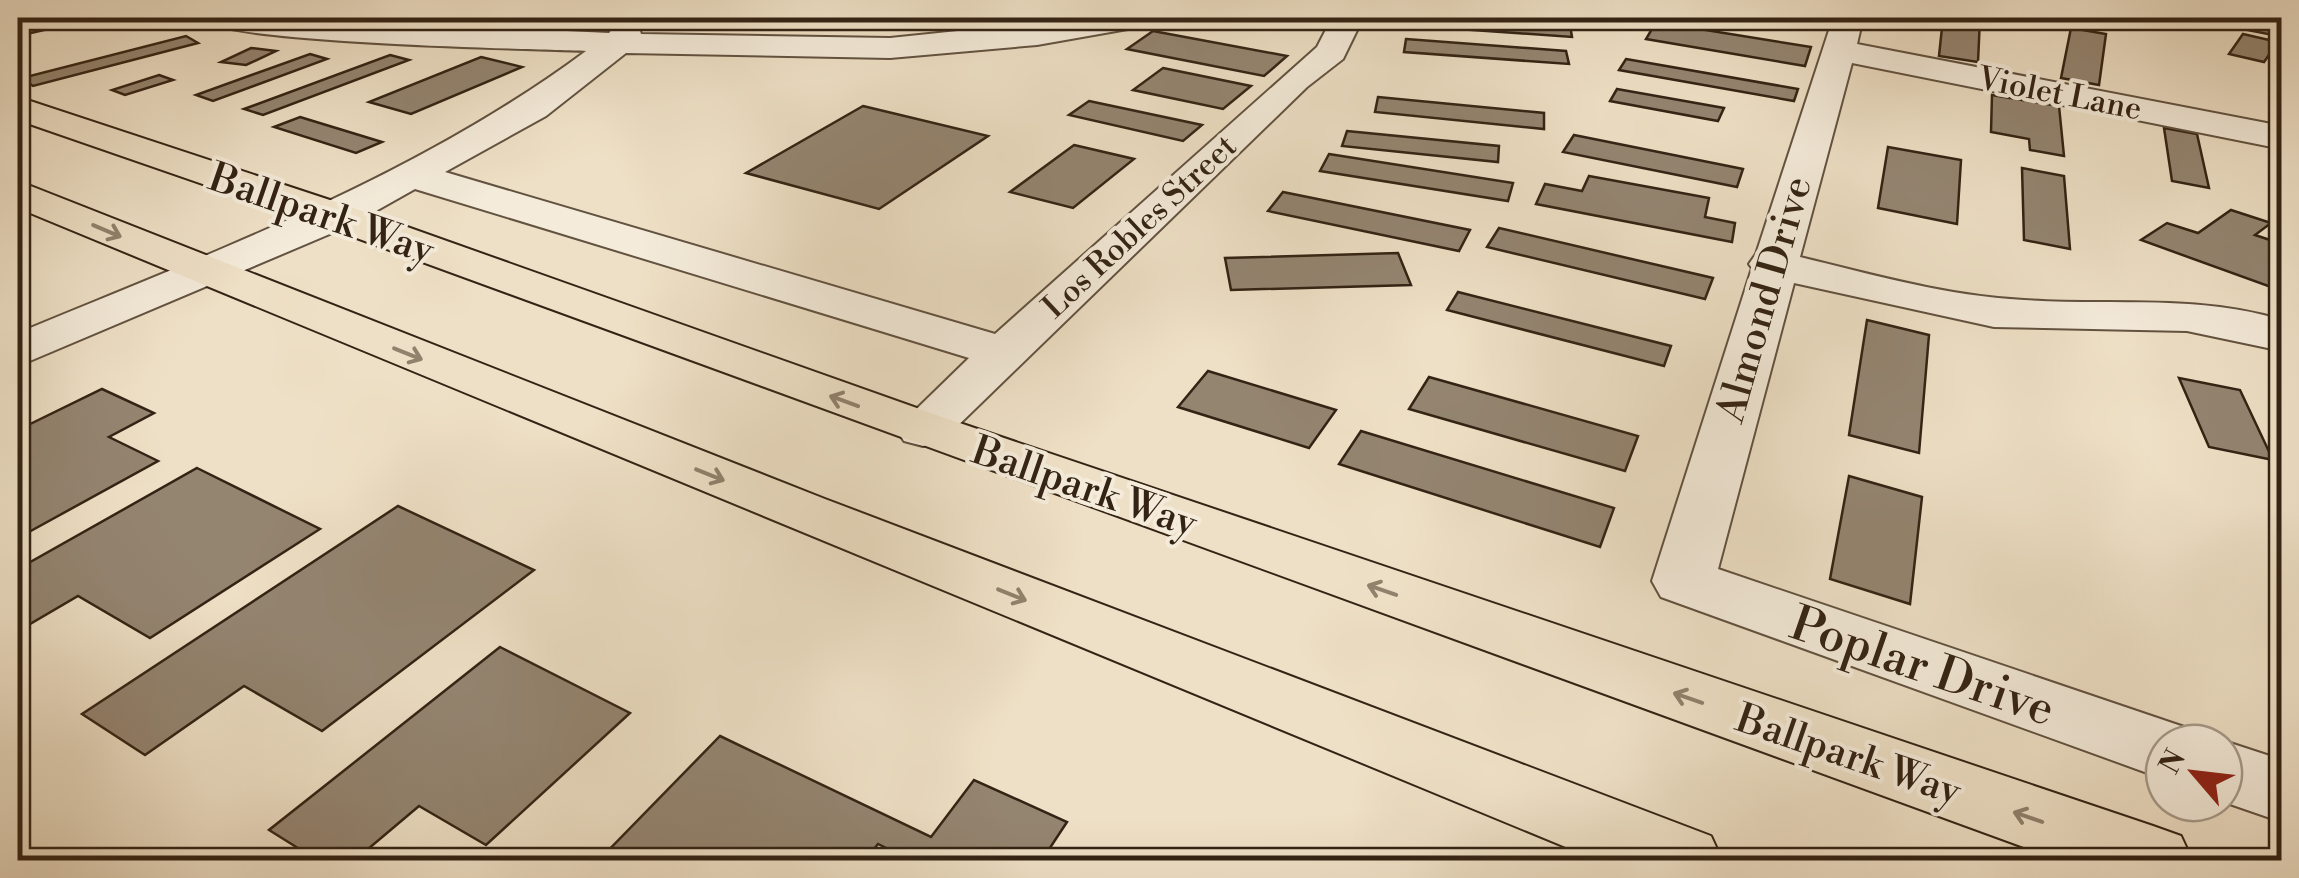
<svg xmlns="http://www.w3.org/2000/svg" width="2299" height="878" viewBox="0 0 2299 878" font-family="'Libre Bodoni',serif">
<rect width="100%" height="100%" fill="#eee0c6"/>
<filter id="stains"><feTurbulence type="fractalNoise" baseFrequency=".002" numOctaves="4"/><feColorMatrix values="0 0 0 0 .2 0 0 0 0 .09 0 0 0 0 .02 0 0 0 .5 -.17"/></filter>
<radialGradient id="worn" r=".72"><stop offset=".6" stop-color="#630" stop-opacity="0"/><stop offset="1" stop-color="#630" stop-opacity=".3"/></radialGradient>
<!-- building -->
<g fill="#948571" stroke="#332314" stroke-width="2.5">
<polygon points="58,18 97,18 18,36 18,27"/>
<polygon points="1417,18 1570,25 1572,37 1416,26"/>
<polygon points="1752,18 1818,18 1815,27"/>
<polygon points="1943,18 1980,18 1978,62 1939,56"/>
<polygon points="2135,18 2171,18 2174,29 2137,24"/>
<polygon points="2251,18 2282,21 2282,31 2278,36 2242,29"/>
<polygon points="1656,22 1811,47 1805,66 1646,39"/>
<polygon points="2071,28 2106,34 2099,85 2061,78"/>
<polygon points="1153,31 1287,56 1264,76 1127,49"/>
<polygon points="2243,34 2278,42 2264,62 2229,54"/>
<polygon points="186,36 198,43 33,86 22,78"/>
<polygon points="1406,39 1566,51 1569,64 1404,52"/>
<polygon points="251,48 276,51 246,65 221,62"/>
<polygon points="310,54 327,59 213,101 196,95"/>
<polygon points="390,55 409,60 263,115 244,109"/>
<polygon points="481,57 522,67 411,114 369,102"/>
<polygon points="1626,59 1798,89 1794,101 1619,70"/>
<polygon points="1163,68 1251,86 1223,109 1133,90"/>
<polygon points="159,75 173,80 125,95 112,90"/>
<polygon points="1617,89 1724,108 1718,121 1610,101"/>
<polygon points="1992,95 2059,106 2064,156 2030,150 2029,139 1991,132"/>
<polygon points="1378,97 1544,113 1544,129 1375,112"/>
<polygon points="1089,101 1202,125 1183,141 1069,115"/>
<polygon points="863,106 988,136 879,209 746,173"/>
<polygon points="300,117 382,142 356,153 274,127"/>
<polygon points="2164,128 2197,134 2209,188 2172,181"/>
<polygon points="1347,131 1499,146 1498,162 1342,146"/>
<polygon points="1574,135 1743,169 1737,187 1563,152"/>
<polygon points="1074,145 1134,159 1073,208 1010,192"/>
<polygon points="1888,147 1961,160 1957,224 1878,208"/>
<polygon points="1329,154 1513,183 1508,201 1320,171"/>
<polygon points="2022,168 2064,176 2070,249 2024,240"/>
<polygon points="1589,176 1709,198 1705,217 1735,223 1732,242 1536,204 1545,184 1582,191"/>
<polygon points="1283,192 1470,230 1459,251 1268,211"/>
<polygon points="2231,210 2271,223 2255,235 2282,244 2282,291 2141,240 2167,223 2198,233"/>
<polygon points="1499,228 1713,278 1705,299 1487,247"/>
<polygon points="1398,253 1411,285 1231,290 1225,258"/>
<polygon points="1458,292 1671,346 1664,366 1447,310"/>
<polygon points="1867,320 1929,335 1919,453 1849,435"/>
<polygon points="1208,371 1336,410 1309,448 1178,407"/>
<polygon points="1429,377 1638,436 1625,471 1409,409"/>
<polygon points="2179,378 2240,390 2273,460 2209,447"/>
<polygon points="102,389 154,413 109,437 158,461 18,538 18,430"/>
<polygon points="1361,431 1614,508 1600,547 1339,464"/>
<polygon points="197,468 320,529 150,638 78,596 18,631 18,569"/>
<polygon points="1849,476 1922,497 1910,604 1830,579"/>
<polygon points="398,506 534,570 322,731 244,686 145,755 82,714"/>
<polygon points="500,647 630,713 486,845 419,806 355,860 317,860 269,830"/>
<polygon points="720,736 931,837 974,780 1067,822 1042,860 911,860 878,844 865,860 599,860"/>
</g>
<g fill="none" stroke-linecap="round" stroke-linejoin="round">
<!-- minor casing -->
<g stroke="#625240" stroke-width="4">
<g id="minor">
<path d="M199 18H284L609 33C618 22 625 21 638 24L641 34 890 38 1084 18H1154L1150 25 1139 27 1037 45 890 58 626 53 546 116 445 172 995 334 1317 47 1332 18H1363L1343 59 1307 87 942 441 923 446 904 441 896 429 969 358 415 189 351 225 18 366V333C213 252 415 178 586 51 536 49 216 43 199 18Z"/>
<path d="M1833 18H1863L1857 44 2282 126V149L1852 63 1800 257C1874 275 1948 296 2024 300 2111 306 2197 294 2282 320V351L2187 331 1994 327 1794 283 1718 569 2190 729 2197 743H2164V779L1661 597 1652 581 1752 268 1749 264 1756 254Z"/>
<polygon points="2224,741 2282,760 2282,822 2224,802 2224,743 2217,743"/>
</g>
</g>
<!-- major casing -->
<g stroke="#332314" stroke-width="4">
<g id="major">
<polygon points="18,97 351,207 942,417 2153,826 2181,836 2192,860 2059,860 321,225 18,120"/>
<polygon points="18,181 825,499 1711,836 1722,860 1597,860 18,208"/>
</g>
</g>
<!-- minor -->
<use href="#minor" fill="#f4ebda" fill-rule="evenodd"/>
<!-- major -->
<use href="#major" fill="#eee0c6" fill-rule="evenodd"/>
</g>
<!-- one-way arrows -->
<defs><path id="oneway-shaft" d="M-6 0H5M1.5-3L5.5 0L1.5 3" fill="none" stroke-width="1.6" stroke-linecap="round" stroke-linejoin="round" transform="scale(2.5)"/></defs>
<g stroke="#90826d">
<use href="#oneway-shaft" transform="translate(107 231) rotate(23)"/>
<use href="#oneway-shaft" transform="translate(408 354) rotate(22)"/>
<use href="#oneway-shaft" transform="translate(844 401) rotate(-160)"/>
<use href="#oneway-shaft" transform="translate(710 475) rotate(22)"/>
<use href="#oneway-shaft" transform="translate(1382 590) rotate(-161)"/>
<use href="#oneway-shaft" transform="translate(1012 595) rotate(22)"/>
<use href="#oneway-shaft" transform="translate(1688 698) rotate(-161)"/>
<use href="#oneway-shaft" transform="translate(2028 817) rotate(-161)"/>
</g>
<g text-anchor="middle" stroke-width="8" stroke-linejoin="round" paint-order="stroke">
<!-- far-street labels -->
<g font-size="32" fill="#332314" stroke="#f4ebda">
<text transform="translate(2060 93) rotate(11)" y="11">Violet Lane</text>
<text transform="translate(1139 226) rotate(-43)" y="11">Los Robles Street</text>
</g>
<!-- street labels -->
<g font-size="40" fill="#332314" stroke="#f4ebda">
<text transform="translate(322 213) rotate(19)" y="14">Ballpark Way</text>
<text transform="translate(1763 299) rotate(-74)" y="14">Almond Drive</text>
<text transform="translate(1085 486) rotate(19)" y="14">Ballpark Way</text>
<text transform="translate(1849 754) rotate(19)" y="14">Ballpark Way</text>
</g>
<!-- near-street labels -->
<g font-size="48" fill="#332314" stroke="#f4ebda">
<text transform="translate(1923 665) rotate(19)" y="17">Poplar Drive</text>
</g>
</g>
<!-- margin -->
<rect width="2299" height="878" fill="none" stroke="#eee0c6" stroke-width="60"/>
<rect x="20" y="20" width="2259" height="838" fill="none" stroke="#332314" stroke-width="5"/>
<rect x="30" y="30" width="2239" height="818" fill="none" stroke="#332314" stroke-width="2.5"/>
<!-- north arrow -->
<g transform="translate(2194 773) rotate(298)"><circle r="48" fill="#f4ebda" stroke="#a79b8b" stroke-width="2.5"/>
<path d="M0-8L18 38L0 25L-18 38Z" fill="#8f2418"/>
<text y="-15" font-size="28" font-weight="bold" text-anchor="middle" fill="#332314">N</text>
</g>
<rect width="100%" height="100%" filter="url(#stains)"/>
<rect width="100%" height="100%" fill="url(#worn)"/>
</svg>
